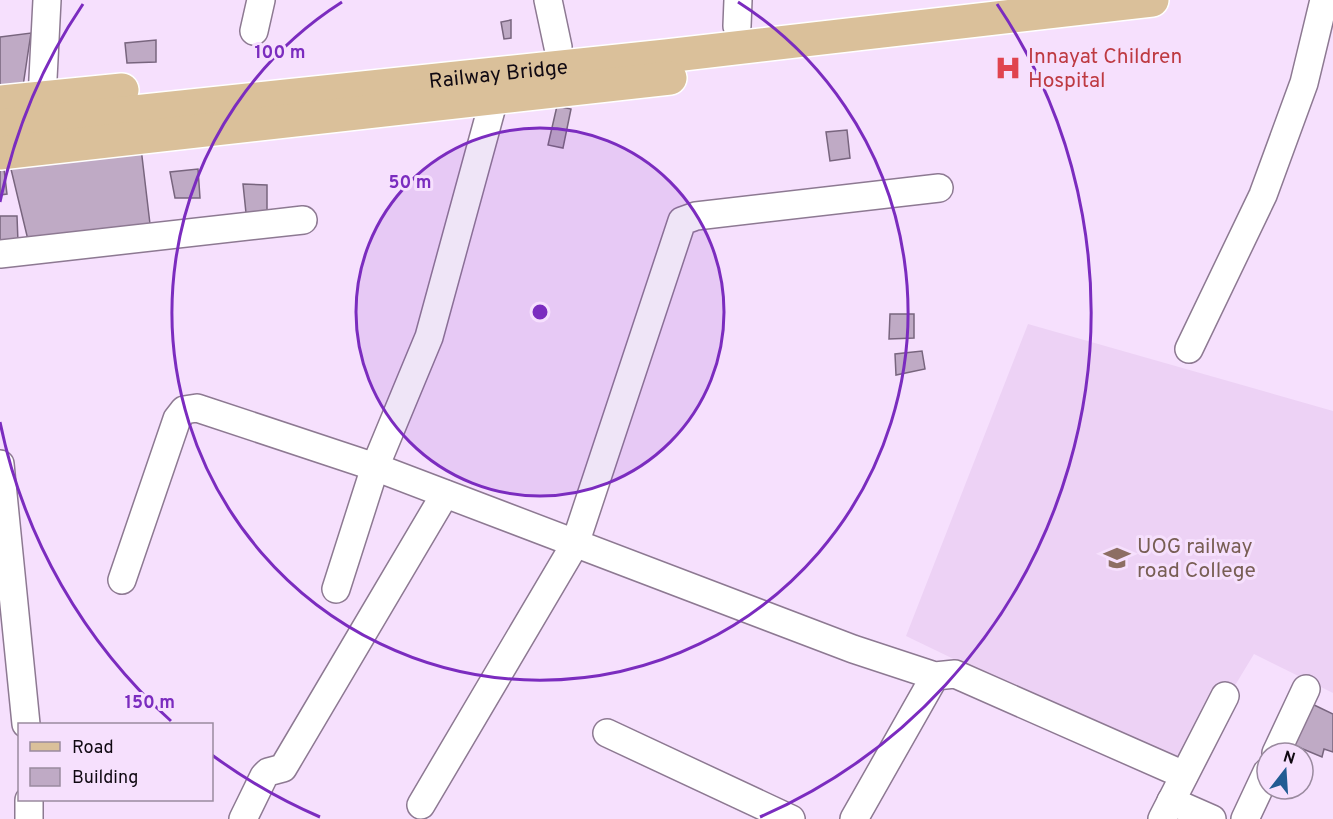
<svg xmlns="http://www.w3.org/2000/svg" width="1333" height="819" viewBox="0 0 1333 819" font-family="Overpass,sans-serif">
<rect width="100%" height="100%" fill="#f6e0fd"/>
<!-- built -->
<polygon fill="#edd2f5" points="1028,324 1333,411 1333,693 1254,654 1184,770 906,636"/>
<!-- building -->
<g fill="#bfaac5" stroke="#78657e" stroke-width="1.5">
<polygon points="511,20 511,38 504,39 501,22"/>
<polygon points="31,33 23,86 0,87 0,37"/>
<polygon points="156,40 156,62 127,63 125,43"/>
<polygon points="557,106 571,109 563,148 548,145"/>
<polygon points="847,130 850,158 830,161 826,132"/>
<polygon points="141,148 150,224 28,240 10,165"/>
<polygon points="4,169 7,194 0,195 0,170"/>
<polygon points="198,169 200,198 175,198 170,172"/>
<polygon points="243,184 267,185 267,211 246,213"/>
<polygon points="0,216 17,216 18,242 0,242"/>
<polygon points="890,314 914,314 914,338 889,339"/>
<polygon points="922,351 925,369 896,375 895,354"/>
<polygon points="1310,703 1333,714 1333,752 1324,749 1322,757 1291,744"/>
</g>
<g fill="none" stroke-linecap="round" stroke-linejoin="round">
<!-- minor casing -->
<g stroke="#8d7992" stroke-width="30">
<g id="minor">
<polyline points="548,0 558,47"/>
<polyline points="737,26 738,0"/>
<polyline points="254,31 261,0"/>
<polyline points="42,98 47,0"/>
<polyline points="0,254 303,220"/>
<polyline points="1189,349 1263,195 1304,83 1324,0"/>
<polyline points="0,464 26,724"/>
<polyline points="122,580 177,419 184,410 197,408 375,467 853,649 935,676 955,674 1184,775"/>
<polyline points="336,589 375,467 429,337 494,99"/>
<polyline points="607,733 791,819"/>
<polyline points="1276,753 1306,689"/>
<polyline points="29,800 29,819"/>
<polyline points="1171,801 1212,819"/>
<polyline points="421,805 575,544 682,221 696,216 939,188"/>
<polyline points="243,819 264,776 268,772 283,768 445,494"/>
<polyline points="854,819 935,676"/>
<polyline points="1162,819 1225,696"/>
<polyline points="1245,819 1267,772"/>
</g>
</g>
<!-- major casing -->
<g stroke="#fff" stroke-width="36">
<g id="major">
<polyline points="0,102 122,90"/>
<path id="s1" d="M0 126 666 56 1152 0"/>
<polyline points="0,153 670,78"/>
</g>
</g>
<!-- minor -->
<use href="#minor" stroke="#fff" stroke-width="27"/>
<!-- major -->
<use href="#major" stroke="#dac09a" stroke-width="33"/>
</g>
<!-- distance rings -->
<circle cx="540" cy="312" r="184" fill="#7b2cbf" fill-opacity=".12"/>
<g fill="none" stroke="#7b2cbf" stroke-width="3">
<circle cx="540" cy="312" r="184"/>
<path d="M738 2A368 368 0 1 1 342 2"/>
<path d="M320 817A551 551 0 0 1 212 755M171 721A551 551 0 0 1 0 422M0 202A551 551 0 0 1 83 4M997 4A551 551 0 0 1 760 817"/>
</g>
<!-- icons -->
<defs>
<g id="hospital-bare" transform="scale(2.07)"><path d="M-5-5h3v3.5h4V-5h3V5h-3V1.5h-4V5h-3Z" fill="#e0444e" stroke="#f6e0fd" stroke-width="2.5" paint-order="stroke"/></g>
<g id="university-bare" transform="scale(2.07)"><path d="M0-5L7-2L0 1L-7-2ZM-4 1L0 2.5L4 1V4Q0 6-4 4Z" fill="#8d6e63" stroke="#f6e0fd" stroke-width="2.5" paint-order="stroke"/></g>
</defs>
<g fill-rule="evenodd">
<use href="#hospital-bare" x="1008" y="68"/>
<use href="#university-bare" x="1117" y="558"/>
</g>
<g text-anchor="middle" stroke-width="6" stroke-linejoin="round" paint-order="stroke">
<!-- health labels -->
<g font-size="21" fill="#be3a42" stroke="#f6e0fd" text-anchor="start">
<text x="1028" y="63">Innayat Children<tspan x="1028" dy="24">Hospital</tspan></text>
</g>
<!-- street labels -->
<g font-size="21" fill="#100912" stroke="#f6e0fd">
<text dy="7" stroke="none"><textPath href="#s1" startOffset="501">Railway Bridge</textPath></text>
</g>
<!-- education labels -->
<g font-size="21" fill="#785e54" stroke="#f6e0fd" text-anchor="start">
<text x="1137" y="553">UOG railway<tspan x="1137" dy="24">road College</tspan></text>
</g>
</g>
<circle cx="540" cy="312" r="9" fill="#7b2cbf" stroke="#f6e0fd" stroke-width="3"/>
<g font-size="18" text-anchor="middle" font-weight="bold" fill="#7b2cbf" stroke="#f6e0fd" stroke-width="6" stroke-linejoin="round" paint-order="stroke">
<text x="280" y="58">100 m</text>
<text x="410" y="188">50 m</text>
<text x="150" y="708">150 m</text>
</g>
<!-- legend -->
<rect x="18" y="723" width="195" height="78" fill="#f6e0fd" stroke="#9a8a9f" stroke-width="1.5"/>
<rect x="30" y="742" width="30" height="9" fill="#dac09a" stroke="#9a8a9f" stroke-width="1.5"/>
<text x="72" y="753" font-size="18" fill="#100912">Road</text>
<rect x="30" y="768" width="30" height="18" fill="#bfaac5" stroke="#9a8a9f" stroke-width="1.5"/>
<text x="72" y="783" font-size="18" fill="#100912">Building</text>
<!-- north arrow -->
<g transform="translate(1285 771) rotate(17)"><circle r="28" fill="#f6e0fd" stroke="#9a8a9f" stroke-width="1.5"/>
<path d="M0-4.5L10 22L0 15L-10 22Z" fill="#215c93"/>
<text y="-9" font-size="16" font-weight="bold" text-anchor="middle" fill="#100912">N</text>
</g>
</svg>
